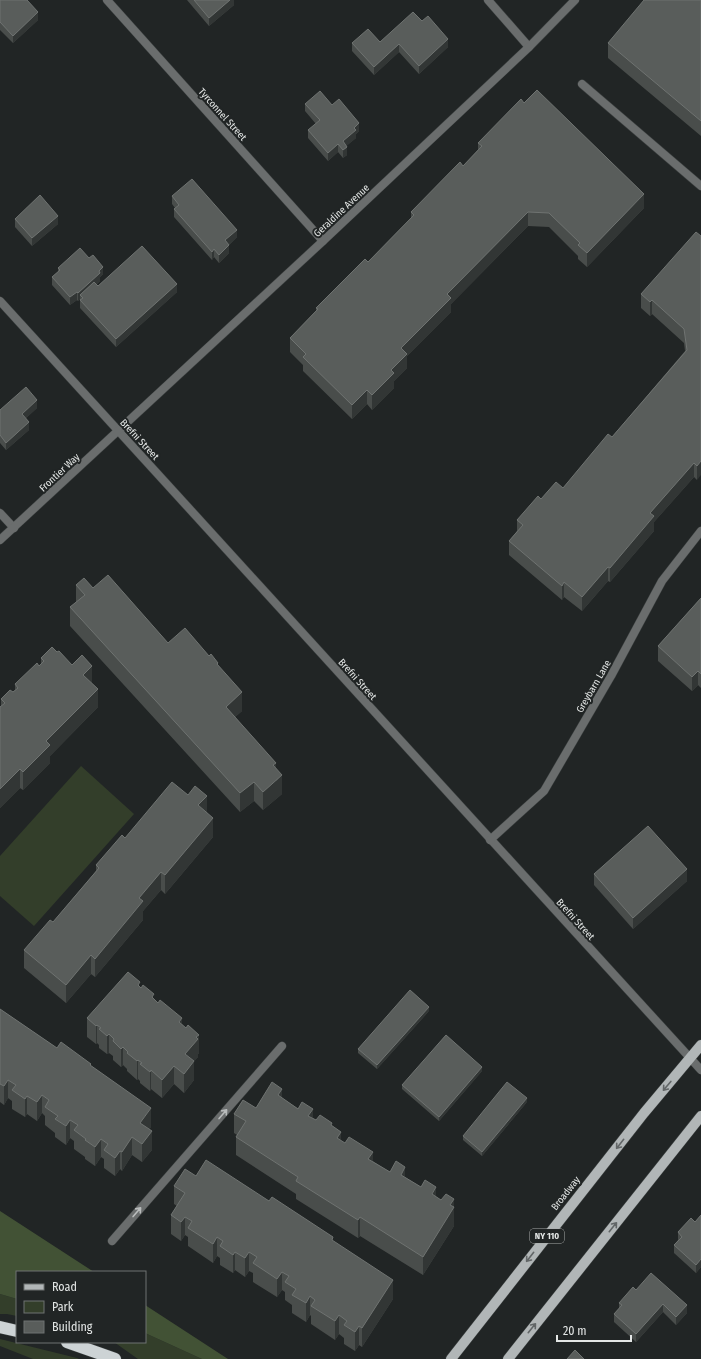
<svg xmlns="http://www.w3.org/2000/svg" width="701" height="1359" viewBox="0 0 701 1359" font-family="'Fira Sans Condensed',sans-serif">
<rect width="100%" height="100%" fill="#212525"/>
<!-- green -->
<g fill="#333e2a">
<polygon points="81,766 134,814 34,926 0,896 0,856"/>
<polygon points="0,1294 17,1299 17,1316 7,1314 0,1314"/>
<polygon points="145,1333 202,1359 138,1359 114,1342 145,1342"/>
<polygon points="0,1339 77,1358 79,1359 33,1359 0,1346"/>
</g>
<!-- forest -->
<g fill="#425235">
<polygon points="0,1211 94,1272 17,1272 17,1299 0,1294"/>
<polygon points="145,1305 228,1359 202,1359 145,1333"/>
</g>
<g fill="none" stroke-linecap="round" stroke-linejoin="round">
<!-- service casing -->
<g stroke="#3c4040" stroke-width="9">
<polyline id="service" points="112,1241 282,1046"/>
</g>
<!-- minor casing -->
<g stroke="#3c4040" stroke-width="9">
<g id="minor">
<polyline points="107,0 323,241"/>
<polyline points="488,0 529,47"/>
<polyline points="582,84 701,186"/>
<polyline points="0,301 701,1070"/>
<polyline points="0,513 14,528"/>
<polyline points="0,540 323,241 529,47 575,0"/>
<polyline points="490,840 544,791 611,676 662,581 701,531"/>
</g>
</g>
<!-- primary casing -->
<g stroke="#3c4040" stroke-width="11">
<g id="primary">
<polyline points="451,1359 644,1113 701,1045"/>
<polyline points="508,1359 701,1116"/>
</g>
</g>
<!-- motorway casing -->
<g stroke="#3c4040" stroke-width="13">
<g id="motorway">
<polyline points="0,1327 17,1331"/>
<polyline points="67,1342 115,1359"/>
</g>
</g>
<!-- service -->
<use href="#service" stroke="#6a6d6d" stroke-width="8"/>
<!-- minor -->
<use href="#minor" stroke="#6a6d6d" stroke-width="8"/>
<!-- primary -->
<use href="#primary" stroke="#b1b6b7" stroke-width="10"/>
<!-- motorway -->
<use href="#motorway" stroke="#cdd3d5" stroke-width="12"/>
</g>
<!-- wall -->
<g fill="#494d4b">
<polygon points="0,0 38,20 13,43 0,30"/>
<polygon points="187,0 234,0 234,5 209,26"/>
<polygon points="701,0 701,136 608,58 608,43"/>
<polygon points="422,21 448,47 419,74 399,52 374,75 352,51 352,43 380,42"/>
<polygon points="305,104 332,105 359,131 356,134 356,138 346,146 347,155 343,158 338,152 328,161 308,138 308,130 316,124 305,111"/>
<polygon points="478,143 644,208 587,267 578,259 578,256 549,227 528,226 451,304 451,312 407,356 407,368 394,381 394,388 372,410 367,404 352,419 303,371 303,365 290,352 290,338 316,311 316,308 368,262 411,218 411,212 463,166 478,150"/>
<polygon points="172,196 237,237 229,245 229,253 219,263 214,257 212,260 174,217 174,209 175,208 172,204"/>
<polygon points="15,219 58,224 32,246 15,227"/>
<polygon points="701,236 697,480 694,477 654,522 654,531 610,582 608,581 582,611 564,597 562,600 509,555 509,541 517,531 517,520 541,499 563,488 612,437 685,351 684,343 652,314 650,316 641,308 641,294"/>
<polygon points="89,258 103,274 100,277 100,281 96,285 98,286 177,292 116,347 80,308 80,299 78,301 77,300 70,305 52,285 52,277 58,272 58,268"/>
<polygon points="37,408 26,418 29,430 6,450 0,443 0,410"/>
<polygon points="76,585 93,588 168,643 218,665 242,711 235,717 276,768 282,794 263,810 254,801 240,812 70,626 70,607 76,602"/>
<polygon points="701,598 701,688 698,685 692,691 658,661 658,646"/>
<polygon points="57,652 72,665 92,684 98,707 50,756 50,763 23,790 20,788 0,808 0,707 1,706 1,699 13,692 15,690 15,684 41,664 41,658"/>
<polygon points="207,812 213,837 165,894 161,890 143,911 143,920 95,977 91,974 66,1003 24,968 24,950 53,922 96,871 96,865 125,838"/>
<polygon points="594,874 687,881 633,929 594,885"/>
<polygon points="140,987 182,1024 199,1053 198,1054 198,1057 194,1061 194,1080 184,1093 174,1084 162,1098 151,1089 150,1091 140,1083 140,1081 138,1079 137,1080 127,1071 127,1069 123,1065 121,1067 113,1060 113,1056 109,1053 107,1054 99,1048 99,1045 97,1043 96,1044 87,1037 87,1018"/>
<polygon points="0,1009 57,1048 91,1066 151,1127 149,1129 152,1150 142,1162 132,1155 122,1171 120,1169 115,1176 104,1168 104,1159 101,1157 95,1166 85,1159 85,1157 74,1149 74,1141 70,1138 66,1145 55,1137 55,1133 45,1125 45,1116 42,1113 37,1121 27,1114 25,1117 12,1109 12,1101 8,1098 4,1105 0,1102"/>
<polygon points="429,1011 377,1069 358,1053 358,1049"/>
<polygon points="482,1071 439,1121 402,1089 402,1085"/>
<polygon points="282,1098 316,1120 332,1126 341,1141 390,1172 405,1177 441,1200 454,1199 454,1226 423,1275 360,1236 358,1238 296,1199 296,1194 236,1155 236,1137 237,1135 234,1133 234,1114 256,1108"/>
<polygon points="527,1102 482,1156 463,1140 463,1136"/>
<polygon points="196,1176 269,1201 333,1241 393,1299 362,1347 359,1345 355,1351 344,1344 344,1338 339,1334 335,1340 311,1324 311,1316 310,1315 306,1322 292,1313 292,1305 285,1300 285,1292 282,1290 277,1297 253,1282 253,1273 249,1271 245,1277 235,1270 233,1273 220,1265 220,1258 217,1256 213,1263 188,1246 188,1237 185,1235 181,1241 171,1234 171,1215 177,1206 174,1204 174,1186"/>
<polygon points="701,1215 701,1267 696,1273 674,1253 674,1245 678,1240 678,1232 695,1222"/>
<polygon points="636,1290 687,1313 676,1325 663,1312 636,1342 614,1322 614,1314 619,1309 619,1303"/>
</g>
<!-- shaded-wall -->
<g fill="#323635">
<polygon points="230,0 234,0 234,5 209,26 209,18"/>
<polygon points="38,12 38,20 13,43 13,36"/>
<polygon points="448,39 448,47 419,74 419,66"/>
<polygon points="399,44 399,52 374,75 374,67"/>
<polygon points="359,123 359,131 356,134 356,138 343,149 343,141 354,128"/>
<polygon points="338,144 338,152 328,161 328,153"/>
<polygon points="347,147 347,155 343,158 343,150"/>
<polygon points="644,194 644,208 587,267 587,253"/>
<polygon points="528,212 528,226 451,304 451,312 407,356 407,368 394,381 394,388 372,410 372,395 391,370 401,348 447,294"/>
<polygon points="58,216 58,224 32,246 32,238"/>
<polygon points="237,230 237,237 225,248 225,240"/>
<polygon points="229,245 229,253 219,263 219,255"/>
<polygon points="214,249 214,257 212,260 212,252"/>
<polygon points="103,267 103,274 100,277 100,281 82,297 80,295 80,299 78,301 78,293 99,271"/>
<polygon points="177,284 177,292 116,347 116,339"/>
<polygon points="77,292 77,300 70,305 70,297"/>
<polygon points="652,300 652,314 650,316 650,302"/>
<polygon points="367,390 367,404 352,419 352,405"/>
<polygon points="37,400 37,408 22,422 22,414"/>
<polygon points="29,422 29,430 6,450 6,443"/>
<polygon points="701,461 701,475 697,480 697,466"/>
<polygon points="694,463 694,477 654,522 654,531 610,582 610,568 650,513"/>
<polygon points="608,567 608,581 582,611 582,597"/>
<polygon points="564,582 564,597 562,600 562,586"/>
<polygon points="92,666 92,685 83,675"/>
<polygon points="698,671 698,685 692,691 692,677"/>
<polygon points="98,689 98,707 50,756 50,763 23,790 23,772 46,741"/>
<polygon points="242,692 242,711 226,725 226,707"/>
<polygon points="276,763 276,781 282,775 282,794 263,810 263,792 273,765"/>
<polygon points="20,769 20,788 0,808 0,789"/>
<polygon points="254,782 254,801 240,812 240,793"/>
<polygon points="207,796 207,814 198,805"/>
<polygon points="213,818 213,837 165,894 165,875"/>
<polygon points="687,869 687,881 633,929 633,918"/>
<polygon points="161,872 161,890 143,911 143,920 95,977 95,959 139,898"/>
<polygon points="91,955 91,974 66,1003 66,985"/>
<polygon points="429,1007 429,1011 377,1069 377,1065"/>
<polygon points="182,1018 182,1037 179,1022"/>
<polygon points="97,1025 97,1043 96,1044 96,1026"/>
<polygon points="109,1034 109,1053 107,1054 107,1036"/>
<polygon points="199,1035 199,1053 198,1054 198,1057 185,1072 185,1054 196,1037"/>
<polygon points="123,1047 123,1065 121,1067 121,1049"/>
<polygon points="138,1060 138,1079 137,1080 137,1061"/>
<polygon points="194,1061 194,1080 184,1093 184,1074"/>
<polygon points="174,1066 174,1084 162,1098 162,1080"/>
<polygon points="482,1067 482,1071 439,1121 439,1117"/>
<polygon points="151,1070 151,1089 150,1091 150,1072"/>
<polygon points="8,1080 8,1098 4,1105 4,1086"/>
<polygon points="282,1089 282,1107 278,1095"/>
<polygon points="42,1095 42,1113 37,1121 37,1102"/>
<polygon points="27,1096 27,1114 25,1117 25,1099"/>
<polygon points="527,1098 527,1102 482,1156 482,1152"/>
<polygon points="151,1108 151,1127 140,1142 140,1123"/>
<polygon points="313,1109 313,1127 308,1116"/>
<polygon points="70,1120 70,1138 66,1145 66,1126"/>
<polygon points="152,1131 152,1150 142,1162 142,1144"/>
<polygon points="341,1132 341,1151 337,1138"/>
<polygon points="132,1137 132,1155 122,1171 122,1152"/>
<polygon points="101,1139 101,1157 95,1166 95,1147"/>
<polygon points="120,1151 120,1169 115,1176 115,1158"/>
<polygon points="373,1152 373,1171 368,1159"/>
<polygon points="405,1167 405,1186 401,1175"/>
<polygon points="436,1187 436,1206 432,1194"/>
<polygon points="454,1199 454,1226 423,1275 423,1257 450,1205"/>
<polygon points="185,1217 185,1235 181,1241 181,1222"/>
<polygon points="360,1217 360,1236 358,1238 358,1220"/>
<polygon points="217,1237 217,1256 213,1263 213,1244"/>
<polygon points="235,1252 235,1270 233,1273 233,1255"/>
<polygon points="249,1252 249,1271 245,1277 245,1258"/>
<polygon points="701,1259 701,1267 696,1273 696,1265"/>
<polygon points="282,1272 282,1290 277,1297 277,1279"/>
<polygon points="393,1280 393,1299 362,1347 362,1328"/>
<polygon points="310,1296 310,1315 306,1322 306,1303"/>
<polygon points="663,1304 663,1312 636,1342 636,1334"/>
<polygon points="687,1305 687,1313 676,1325 676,1317"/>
<polygon points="339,1315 339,1334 335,1340 335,1321"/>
<polygon points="359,1326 359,1345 355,1351 355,1332"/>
</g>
<!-- building -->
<g fill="#595d5b" stroke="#6f7371">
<polygon points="0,0 27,0 38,12 13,36 0,22"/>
<polygon points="194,0 230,0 209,18"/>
<polygon points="644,0 701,0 701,121 608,43"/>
<polygon points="413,12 422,21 428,16 448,39 419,66 399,44 374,67 352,43 368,29 380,42"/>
<polygon points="537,90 644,194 587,253 578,245 580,243 549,213 528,212 447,294 451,298 401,348 407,354 391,370 394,373 372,395 367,390 352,405 303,357 306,354 290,338 318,309 316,308 365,259 368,262 414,215 411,212 460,162 463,166 482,146 478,143 521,99 524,103"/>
<polygon points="320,91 332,105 339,99 359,123 354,128 356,130 343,141 347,147 343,150 338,144 328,153 308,130 320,120 305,104"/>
<polygon points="192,179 237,230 225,240 229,245 219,255 214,249 212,252 174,209 179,205 172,196"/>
<polygon points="40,195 58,216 32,238 15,219"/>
<polygon points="696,232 701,236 701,461 697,466 694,463 650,513 654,516 610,568 608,567 582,597 564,582 562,586 509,541 523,525 517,520 538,496 541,499 556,482 563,488 608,434 612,437 687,350 684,329 652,300 650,302 641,294"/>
<polygon points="142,246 177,284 116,339 80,300 83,298 80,295 94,282 98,286"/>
<polygon points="80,248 89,258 93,255 103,267 99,271 100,273 78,293 77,292 70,297 52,277 60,270 58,268"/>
<polygon points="26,387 37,400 22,414 29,422 6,443 0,435 0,410"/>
<polygon points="108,575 168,643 185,628 209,656 211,654 218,663 217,664 242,692 226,707 276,763 273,765 282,775 263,792 254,782 240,793 70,607 85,595 76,585 84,578 93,588"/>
<polygon points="701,598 701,674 698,671 692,677 658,646"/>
<polygon points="52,647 57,652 59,651 72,665 82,655 92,666 83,675 98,689 46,741 50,745 23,772 20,769 0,789 0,707 5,703 1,699 10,690 13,692 18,688 15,684 37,663 39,666 44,661 41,658"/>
<polygon points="172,782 188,795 195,786 207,796 198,805 213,818 165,875 161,872 139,898 143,901 95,959 91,955 66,985 24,950 50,920 53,922 99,868 96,865 122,835 125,838"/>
<polygon points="648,826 687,869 633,918 594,874"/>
<polygon points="128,972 140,982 138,985 141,988 143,985 154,994 152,997 158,1003 160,1000 182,1018 179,1022 186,1028 188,1025 199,1035 196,1037 198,1039 185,1054 194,1061 184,1074 174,1066 162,1080 151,1070 150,1072 140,1064 142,1063 138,1060 137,1061 127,1053 128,1052 123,1047 121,1049 113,1041 114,1039 109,1034 107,1036 99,1029 101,1028 97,1025 96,1026 87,1018"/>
<polygon points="410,990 429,1007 377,1065 358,1049"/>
<polygon points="0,1009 57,1048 61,1042 91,1064 90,1065 151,1108 140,1123 152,1131 142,1144 132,1137 122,1152 120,1151 115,1158 104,1150 108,1144 101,1139 95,1147 85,1140 86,1139 74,1130 78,1125 70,1120 66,1126 55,1119 58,1116 45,1107 49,1100 42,1095 37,1102 27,1096 25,1099 12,1090 16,1085 8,1080 4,1086 0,1084"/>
<polygon points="446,1035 482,1067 439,1117 402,1085"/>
<polygon points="272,1082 282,1089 278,1095 298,1109 302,1102 313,1109 308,1116 316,1120 320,1115 332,1123 331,1125 341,1132 337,1138 345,1143 349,1137 373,1152 368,1159 390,1172 396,1161 405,1167 401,1175 421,1187 425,1180 436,1187 432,1194 441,1200 446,1194 454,1199 450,1205 454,1207 423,1257 360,1217 358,1220 296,1181 298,1177 236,1137 246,1121 234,1114 243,1100 256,1108"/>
<polygon points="507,1082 527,1098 482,1152 463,1136"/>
<polygon points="206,1160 269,1201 272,1197 333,1237 332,1240 393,1280 362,1328 359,1326 355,1332 344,1325 347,1321 339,1315 335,1321 311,1306 315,1300 310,1296 306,1303 292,1295 296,1289 285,1282 289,1276 282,1272 277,1279 253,1263 257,1257 249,1252 245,1258 235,1252 233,1255 220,1246 223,1241 217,1237 213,1244 188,1228 192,1221 185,1217 181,1222 171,1215 185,1193 174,1186 185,1169 196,1176"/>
<polygon points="701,1215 701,1259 696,1265 674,1245 682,1237 678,1232 691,1218 695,1222"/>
<polygon points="651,1273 687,1305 676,1317 663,1304 636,1334 614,1314 622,1305 619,1303 633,1287 636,1290"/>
<polygon points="575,1350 584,1359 567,1359"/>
</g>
<!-- one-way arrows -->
<defs><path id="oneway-shaft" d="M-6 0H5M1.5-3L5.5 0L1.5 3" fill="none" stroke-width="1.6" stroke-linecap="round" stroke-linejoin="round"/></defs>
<g stroke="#626667">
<use href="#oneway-shaft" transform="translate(667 1086) rotate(130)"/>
<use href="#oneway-shaft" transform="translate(620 1144) rotate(128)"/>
<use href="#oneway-shaft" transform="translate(613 1227) rotate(-51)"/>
<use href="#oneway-shaft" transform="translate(530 1257) rotate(128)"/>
<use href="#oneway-shaft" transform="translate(532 1328) rotate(-51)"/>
</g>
<g stroke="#b9bcbc">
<use href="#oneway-shaft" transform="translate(223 1114) rotate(-49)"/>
<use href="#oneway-shaft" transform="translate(137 1212) rotate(-49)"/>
</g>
<g text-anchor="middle" stroke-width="4" stroke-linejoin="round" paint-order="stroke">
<!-- shield labels -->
<rect fill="#212525" stroke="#aaadac" stroke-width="1" x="530" y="1229" width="34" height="14" rx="3"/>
<g font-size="9" font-weight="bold" fill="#e4e7e6">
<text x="547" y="1239">NY 110</text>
</g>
<!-- street labels -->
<g font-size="10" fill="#e4e7e6" stroke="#212525">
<text transform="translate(223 114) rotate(48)" y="4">Tyrconnel Street</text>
<text transform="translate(341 210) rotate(-43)" y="4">Geraldine Avenue</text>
<text transform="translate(140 439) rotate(47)" y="4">Brefni Street</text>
<text transform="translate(59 472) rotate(-43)" y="4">Frontier Way</text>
<text transform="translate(358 679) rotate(48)" y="4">Brefni Street</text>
<text transform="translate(593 686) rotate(-60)" y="4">Greybarn Lane</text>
<text transform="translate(576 919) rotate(48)" y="4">Brefni Street</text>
<text transform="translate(565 1193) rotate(-52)" y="4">Broadway</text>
</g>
</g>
<!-- legend -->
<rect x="16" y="1271" width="130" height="72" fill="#212525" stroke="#6f7372"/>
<rect x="24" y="1284" width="20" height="6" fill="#b1b6b7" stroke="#6f7372"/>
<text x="52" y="1291" font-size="12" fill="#e4e7e6">Road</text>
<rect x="24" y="1301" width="20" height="12" fill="#333e2a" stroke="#6f7372"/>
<text x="52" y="1311" font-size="12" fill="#e4e7e6">Park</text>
<rect x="24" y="1321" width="20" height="12" fill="#595d5b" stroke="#6f7372"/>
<text x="52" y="1331" font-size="12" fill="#e4e7e6">Building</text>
<!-- scale -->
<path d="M557 1335v6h74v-6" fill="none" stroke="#e4e7e6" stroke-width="2"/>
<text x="563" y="1335" font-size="12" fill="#e4e7e6" stroke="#212525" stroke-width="3" paint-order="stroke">20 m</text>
</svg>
